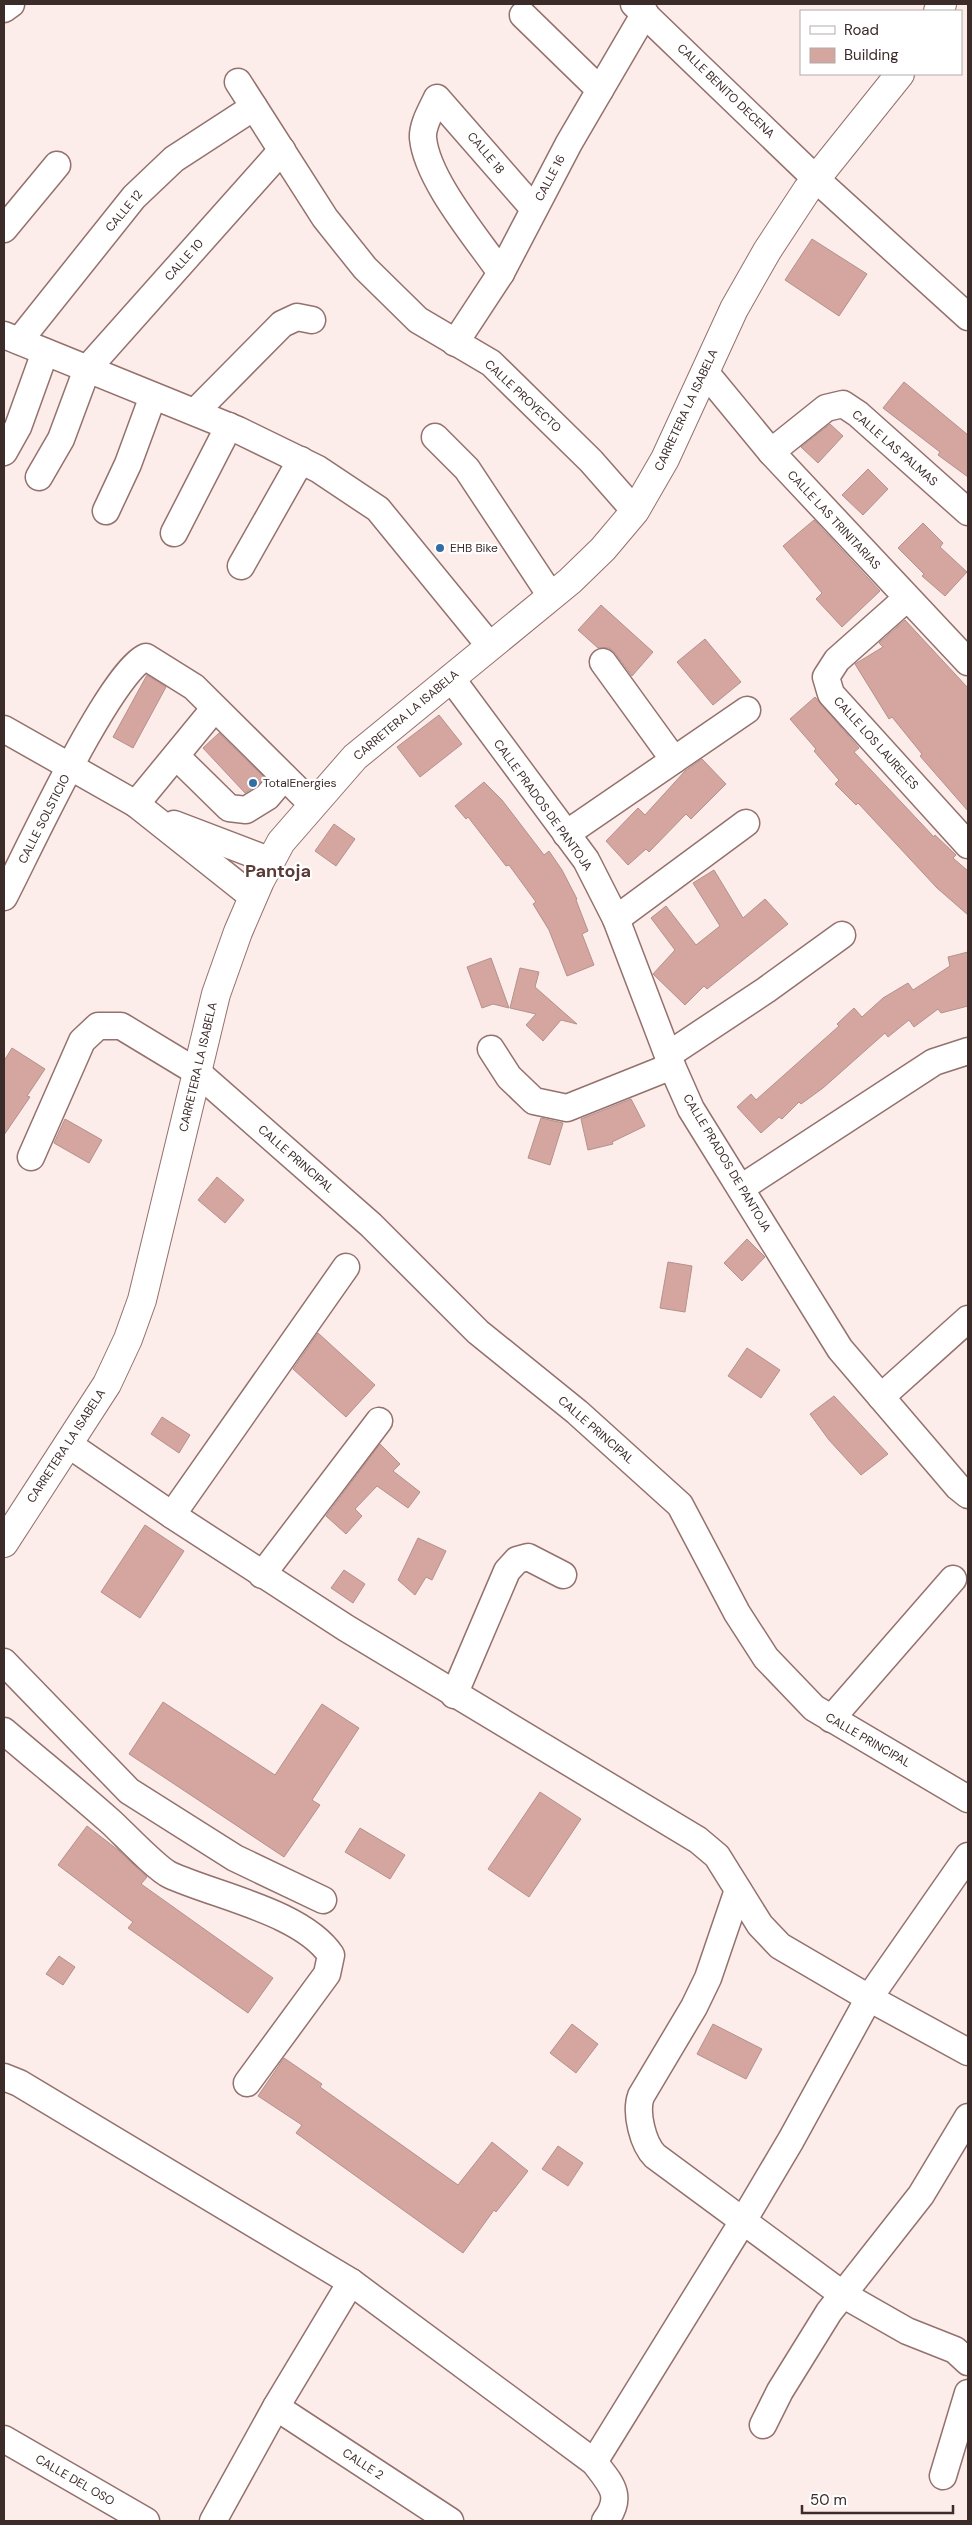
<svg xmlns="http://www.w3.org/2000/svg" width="972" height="2525" viewBox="0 0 972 2525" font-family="'DM Sans',sans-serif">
<rect width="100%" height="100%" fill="#fcecea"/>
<!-- building -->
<g fill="#d4a69f" stroke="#b5918c">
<polygon points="812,239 867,274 839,316 785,280"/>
<polygon points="904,382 968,435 968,477 938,455 940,452 883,408"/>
<polygon points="830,424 843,436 818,463 801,447"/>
<polygon points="868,469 888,489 863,515 842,495"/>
<polygon points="814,520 880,591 842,627 816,599 822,593 783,546"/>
<polygon points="923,523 943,543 940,547 967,572 945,596 922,576 924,574 898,548"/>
<polygon points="601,605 653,652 632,676 615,653 609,648 598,648 578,630"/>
<polygon points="905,620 968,688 968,811 920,756 922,754 892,717 889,719 855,664 883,647 879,643"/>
<polygon points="705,639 741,682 713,705 677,662"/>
<polygon points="147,675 166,687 133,748 113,737"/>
<polygon points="815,697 859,748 854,752 934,837 935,835 956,855 953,858 968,871 968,915 937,888 858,803 856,805 835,784 839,780 814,751 816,749 790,719"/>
<polygon points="439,715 462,744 420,777 397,747"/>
<polygon points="219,733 264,777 257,785 245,793 203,748"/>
<polygon points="702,759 726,784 691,819 686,814 649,852 646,849 628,865 606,841 638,808 645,815 685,771"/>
<polygon points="484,782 502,800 544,855 549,851 562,870 577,899 576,900 588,931 582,934 594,965 567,976 549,930 533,904 536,902 509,865 506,866 468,817 466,819 455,806"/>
<polygon points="334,824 355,839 336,866 315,851"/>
<polygon points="714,870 743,918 765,899 788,924 707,989 704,986 685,1005 653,974 675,950 651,918 666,906 696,945 720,926 693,883"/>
<polygon points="968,952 968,1006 941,1013 938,1009 914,1027 909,1020 888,1037 885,1033 823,1088 801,1104 799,1102 782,1119 779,1117 761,1133 737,1107 751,1094 756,1100 839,1026 837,1024 854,1008 862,1017 883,998 908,983 913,990 950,966 948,957"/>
<polygon points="491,958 509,1008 493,1004 482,1008 467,967"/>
<polygon points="520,968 539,972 535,987 577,1024 561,1020 543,1041 526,1025 536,1014 510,1008"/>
<polygon points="12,1048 45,1069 27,1096 30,1097 4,1135 4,1061"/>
<polygon points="631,1099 645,1126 612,1142 613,1144 588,1150 581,1119"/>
<polygon points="541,1118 563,1123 550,1165 528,1158"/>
<polygon points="65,1119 102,1140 89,1163 54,1143"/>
<polygon points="217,1177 244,1200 225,1223 198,1200"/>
<polygon points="747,1239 765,1257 742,1281 724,1263"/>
<polygon points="668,1262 692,1266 685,1312 660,1308"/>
<polygon points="318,1333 375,1385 346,1417 293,1369"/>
<polygon points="747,1348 780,1370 761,1398 728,1376"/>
<polygon points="834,1396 888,1454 861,1475 829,1440 810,1414"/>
<polygon points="162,1417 190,1435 179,1453 151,1434"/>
<polygon points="380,1444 400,1464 393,1471 420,1492 408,1508 377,1486 355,1509 362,1516 346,1534 326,1516"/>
<polygon points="145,1525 184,1551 140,1618 101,1592"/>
<polygon points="418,1538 446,1551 432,1580 426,1577 415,1595 398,1580"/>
<polygon points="344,1570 365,1584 353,1603 331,1588"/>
<polygon points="163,1702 275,1775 322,1704 359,1728 312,1800 320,1805 284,1857 129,1754"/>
<polygon points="540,1792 581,1819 529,1897 488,1869"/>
<polygon points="87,1826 118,1850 147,1877 141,1884 273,1978 248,2013 128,1928 133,1922 58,1865"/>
<polygon points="360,1828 405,1855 390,1879 345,1852"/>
<polygon points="59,1956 75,1967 63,1985 46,1974"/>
<polygon points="572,2024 598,2044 576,2073 550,2053"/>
<polygon points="713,2024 762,2049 746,2079 697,2054"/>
<polygon points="284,2058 322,2084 320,2087 458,2185 492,2142 528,2171 496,2212 494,2210 463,2253 296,2133 302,2125 258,2096"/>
<polygon points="558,2146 583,2163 568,2186 542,2169"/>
</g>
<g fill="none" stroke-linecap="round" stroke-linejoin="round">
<!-- minor casing -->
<g stroke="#94716d" stroke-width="29">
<g id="minor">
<polyline points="634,4 816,179 968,317"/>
<polyline points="4,9 11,4"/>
<polyline points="523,15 600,90"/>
<polyline points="238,82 325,218 365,268 418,320 491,363 591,461 635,511"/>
<polyline points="4,229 57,165"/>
<path d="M501 273C477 238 427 180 423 138 422 125 432 109 437 98L534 209"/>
<polyline points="4,335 238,430 318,469 378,509 490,646"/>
<polyline points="19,341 134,197 174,159 254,107"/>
<polyline points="455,343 501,273 569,143 645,13"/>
<polyline points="705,372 771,452 968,662"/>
<polyline points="195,412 282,324 297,317 312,320"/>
<polyline points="435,437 467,469 551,596"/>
<polyline points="4,452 18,427 45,352"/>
<polyline points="771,452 826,408 843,404 858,414 968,512"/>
<polyline points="39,477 61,439 87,369 282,150"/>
<polyline points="106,511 128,464 153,396"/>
<polyline points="174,533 229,426"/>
<polyline points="241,566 301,460"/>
<polyline points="907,598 837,660 826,677 831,694 968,845"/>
<polyline points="603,662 674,760"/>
<polyline points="451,678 586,860 616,919 672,1066 691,1109 840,1349 958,1487 968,1495"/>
<polyline points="4,729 136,804 253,897"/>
<polyline points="176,756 229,808 246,810 267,797 284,777"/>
<polyline points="136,804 214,709"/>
<polyline points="174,824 271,861"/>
<polyline points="566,834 747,710"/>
<path d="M4 897C27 853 110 672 146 657L194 687 312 804"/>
<polyline points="616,919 746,823"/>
<polyline points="491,1049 509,1077 534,1101 567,1108 672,1066"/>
<polyline points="668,1055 766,990 842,935"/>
<polyline points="31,1157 82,1041 98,1026 121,1026 197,1072 371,1225 478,1332 577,1412 680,1505 737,1613 766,1658 814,1708 968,1799"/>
<polyline points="741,1188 934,1062 968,1051"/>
<polyline points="881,1397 968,1319"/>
<polyline points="68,1444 172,1515 346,1628 698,1840 717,1856 760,1925 780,1946 869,1998 968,2052"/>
<polyline points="172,1515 346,1267"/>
<polyline points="262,1575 379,1421"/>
<polyline points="4,1662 129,1791 235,1858 323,1900"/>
<polyline points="454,1695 507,1571 517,1560 528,1557 563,1575"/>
<polyline points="831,1719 953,1579"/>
<path d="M4 1731C39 1761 76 1791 111 1822 124 1834 157 1869 170 1875 216 1896 302 1912 331 1955L327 1974 247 2083"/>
<path d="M738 1890 708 1978 694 2007 641 2096C635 2113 643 2144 655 2156L842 2294 907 2331 955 2350 968 2362"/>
<path d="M4 2077 19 2083 351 2282 594 2462C611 2484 624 2496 605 2521"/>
<polyline points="276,2407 450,2521"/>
<polyline points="763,2425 780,2391 829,2312 921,2195 968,2117"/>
<polyline points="4,2439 146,2521"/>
<polyline points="594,2462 743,2221 791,2140 869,1998 968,1856"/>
<polyline points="943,2476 968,2393"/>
<polyline points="213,2521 276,2407 351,2282"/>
</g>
</g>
<!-- major casing -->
<g stroke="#94716d" stroke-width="30">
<g id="major">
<polyline points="938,11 942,4"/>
<polyline points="4,1543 107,1384 128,1339 142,1300 216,994 238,932 260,881 281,842 355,757 570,581 603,549 635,511 665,459 734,309 767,251 807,190 900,74"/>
</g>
</g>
<!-- minor -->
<use href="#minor" stroke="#fff" stroke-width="26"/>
<!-- major -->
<use href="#major" stroke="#fff" stroke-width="28"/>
</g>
<!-- markers -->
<g fill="#306ea5" stroke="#fff" stroke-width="2">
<circle cx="440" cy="548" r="5"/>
<circle cx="253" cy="783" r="5"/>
</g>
<g text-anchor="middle" stroke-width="4.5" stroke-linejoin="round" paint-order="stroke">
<!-- street labels -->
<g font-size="12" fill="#3b2c2a" stroke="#fff">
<text transform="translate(726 91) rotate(44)" y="4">CALLE BENITO DECENA</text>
<text transform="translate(486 153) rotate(50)" y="4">CALLE 18</text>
<text transform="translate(550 178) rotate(-62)" y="4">CALLE 16</text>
<text transform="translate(124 211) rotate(-50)" y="4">CALLE 12</text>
<text transform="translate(184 260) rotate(-48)" y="4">CALLE 10</text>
<text transform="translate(523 396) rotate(43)" y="4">CALLE PROYECTO</text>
<text transform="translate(686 410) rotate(-65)" y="4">CARRETERA LA ISABELA</text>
<text transform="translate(895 448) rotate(41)" y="4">CALLE LAS PALMAS</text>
<text transform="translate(834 520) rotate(47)" y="4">CALLE LAS TRINITARIAS</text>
<text transform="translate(406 715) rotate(-40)" y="4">CARRETERA LA ISABELA</text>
<text transform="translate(876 743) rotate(48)" y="4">CALLE LOS LAURELES</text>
<text transform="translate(543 805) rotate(54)" y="4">CALLE PRADOS DE PANTOJA</text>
<text transform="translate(44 819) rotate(-63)" y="4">CALLE SOLSTICIO</text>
<text transform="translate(198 1067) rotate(-77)" y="4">CARRETERA LA ISABELA</text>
<text transform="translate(296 1159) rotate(41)" y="4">CALLE PRINCIPAL</text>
<text transform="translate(727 1163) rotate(59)" y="4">CALLE PRADOS DE PANTOJA</text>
<text transform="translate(596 1430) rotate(41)" y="4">CALLE PRINCIPAL</text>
<text transform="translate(66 1446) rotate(-57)" y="4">CARRETERA LA ISABELA</text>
<text transform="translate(868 1740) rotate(30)" y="4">CALLE PRINCIPAL</text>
<text transform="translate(363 2464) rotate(33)" y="4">CALLE 2</text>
<text transform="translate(75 2480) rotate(30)" y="4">CALLE DEL OSO</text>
</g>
<!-- poi labels -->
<g font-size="12" fill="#3b2c2a" stroke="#fff" text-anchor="start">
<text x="450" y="552">EHB Bike</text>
<text x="263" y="787">TotalEnergies</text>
</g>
<!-- district labels -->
<g font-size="18" font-weight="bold" fill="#5a3b37" stroke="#fff">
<text x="278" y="877">Pantoja</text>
</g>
</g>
<!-- border -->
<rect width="972" height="2525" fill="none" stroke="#3b2c2a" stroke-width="10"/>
<!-- legend -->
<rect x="800" y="10" width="162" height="65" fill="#ffffff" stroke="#b1abaa"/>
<rect x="810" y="26" width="25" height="8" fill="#ffffff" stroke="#b1abaa"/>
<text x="844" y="35" font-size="15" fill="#3b2c2a">Road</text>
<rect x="810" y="48" width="25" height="15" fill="#d4a69f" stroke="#b1abaa"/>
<text x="844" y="60" font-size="15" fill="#3b2c2a">Building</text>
<!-- scale -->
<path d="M802 2505v8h151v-8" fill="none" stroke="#3b2c2a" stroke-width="2.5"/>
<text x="810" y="2505" font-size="15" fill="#3b2c2a" stroke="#ffffff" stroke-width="4" paint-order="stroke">50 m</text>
</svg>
